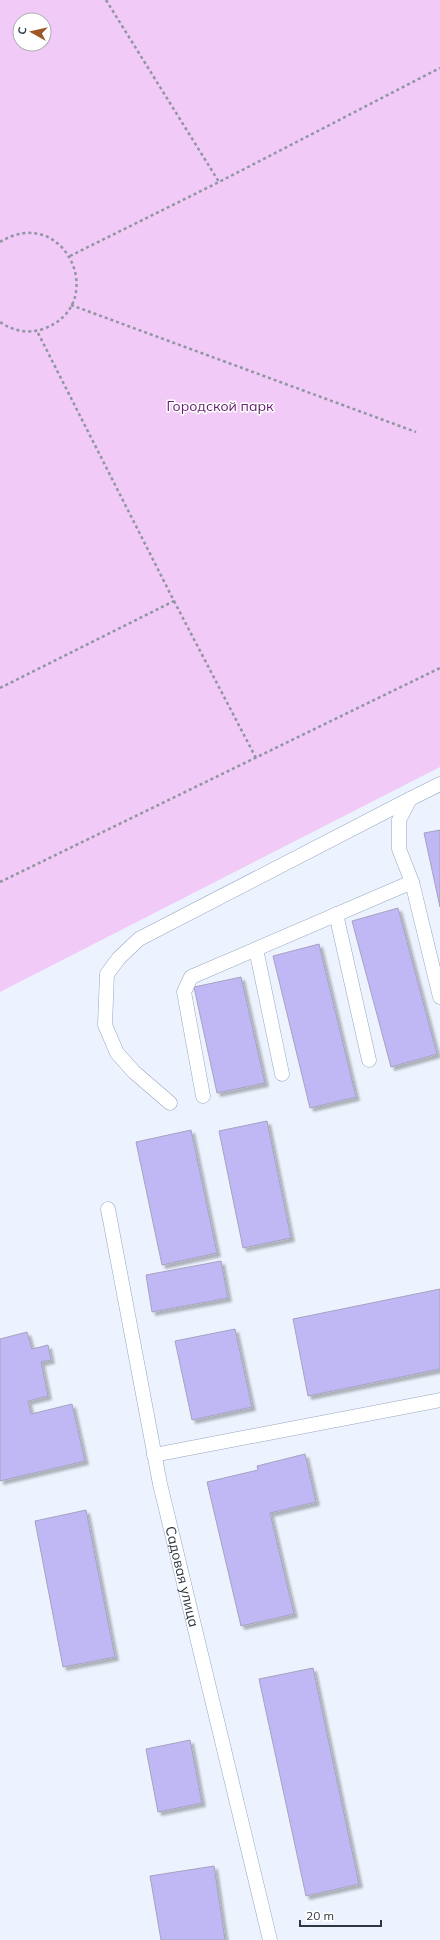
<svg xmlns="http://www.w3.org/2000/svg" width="440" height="1940" viewBox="0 0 440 1940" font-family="Mulish,sans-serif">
<defs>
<filter id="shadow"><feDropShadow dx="3.5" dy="3.5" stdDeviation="1" flood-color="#0004"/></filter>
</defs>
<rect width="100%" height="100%" fill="#ecf3fe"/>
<!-- green -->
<path fill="#f1caf7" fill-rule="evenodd" d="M0 0H440V767L0 992ZM20 20H44V44H20Z"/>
<!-- building -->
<g fill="#c0b7f5" stroke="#a6a2bf" filter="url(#shadow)">
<polygon points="440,830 440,907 424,833"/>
<polygon points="398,908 437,1054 391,1067 352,921"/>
<polygon points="319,944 356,1097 310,1108 273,956"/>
<polygon points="241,977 265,1083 217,1093 194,987"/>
<polygon points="267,1121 291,1238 243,1248 219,1131"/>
<polygon points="191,1130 217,1253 162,1265 136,1142"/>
<polygon points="221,1261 228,1298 152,1312 146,1275"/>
<polygon points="440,1289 440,1369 308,1396 293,1319"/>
<polygon points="235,1329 252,1407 192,1420 175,1341"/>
<polygon points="27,1332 32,1349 48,1345 51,1360 41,1362 48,1396 28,1401 31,1414 72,1404 85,1461 0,1481 0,1339"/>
<polygon points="305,1454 316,1502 270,1513 294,1614 241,1626 207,1482 258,1470 257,1466"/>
<polygon points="86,1510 115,1657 63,1667 35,1521"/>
<polygon points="313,1668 359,1884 306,1896 259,1679"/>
<polygon points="190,1740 202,1803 158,1812 146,1749"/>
<polygon points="214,1866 225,1940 161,1940 150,1876"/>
</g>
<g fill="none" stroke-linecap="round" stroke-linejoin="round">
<!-- service casing -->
<g stroke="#97a6c0" stroke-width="15">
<g id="service">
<polyline points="440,784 410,799 399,820 399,849 412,882 440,997"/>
<polyline points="336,914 369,1060"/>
<polyline points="256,949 282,1074"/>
<polyline points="203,1096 184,992 191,977 412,882"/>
<polyline points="170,1103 134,1072 117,1053 105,1025 107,974 119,958 139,939 410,799"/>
<path id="s1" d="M108 1209 160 1484 270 1940"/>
<polyline points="154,1455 440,1400"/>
</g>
</g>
<!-- path -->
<g stroke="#8f96a1" stroke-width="2.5" stroke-dasharray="3 3" stroke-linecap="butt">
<polyline points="106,0 219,182"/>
<path d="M0 242C65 202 111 305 43 329 28 334 13 331 0 322"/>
<polyline points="70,256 219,182 440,68"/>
<polyline points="71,305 416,432"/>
<polyline points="174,601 256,758"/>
<polyline points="0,688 174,601 37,331"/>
<polyline points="0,882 440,668"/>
</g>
<!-- service -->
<use href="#service" stroke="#fff" stroke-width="14"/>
</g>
<g text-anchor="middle" stroke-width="3" stroke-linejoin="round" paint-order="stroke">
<!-- park labels -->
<g font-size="14" fill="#652270" stroke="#fff">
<text x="220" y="411">Городской парк</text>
</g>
<!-- street labels -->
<g font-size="14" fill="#303742" stroke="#fff">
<text dy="5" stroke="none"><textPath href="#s1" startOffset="375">Садовая улица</textPath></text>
</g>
</g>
<!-- north arrow -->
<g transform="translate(32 32) rotate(278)"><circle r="19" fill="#ffffff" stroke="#acafb3"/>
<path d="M0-3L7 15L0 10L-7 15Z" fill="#9c5927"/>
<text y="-6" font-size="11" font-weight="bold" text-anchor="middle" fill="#303742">С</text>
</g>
<!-- scale -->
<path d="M300 1920v6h81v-6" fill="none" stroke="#303742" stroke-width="2"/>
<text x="306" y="1920" font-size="12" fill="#303742" stroke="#ffffff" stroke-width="3" paint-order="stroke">20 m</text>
</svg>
